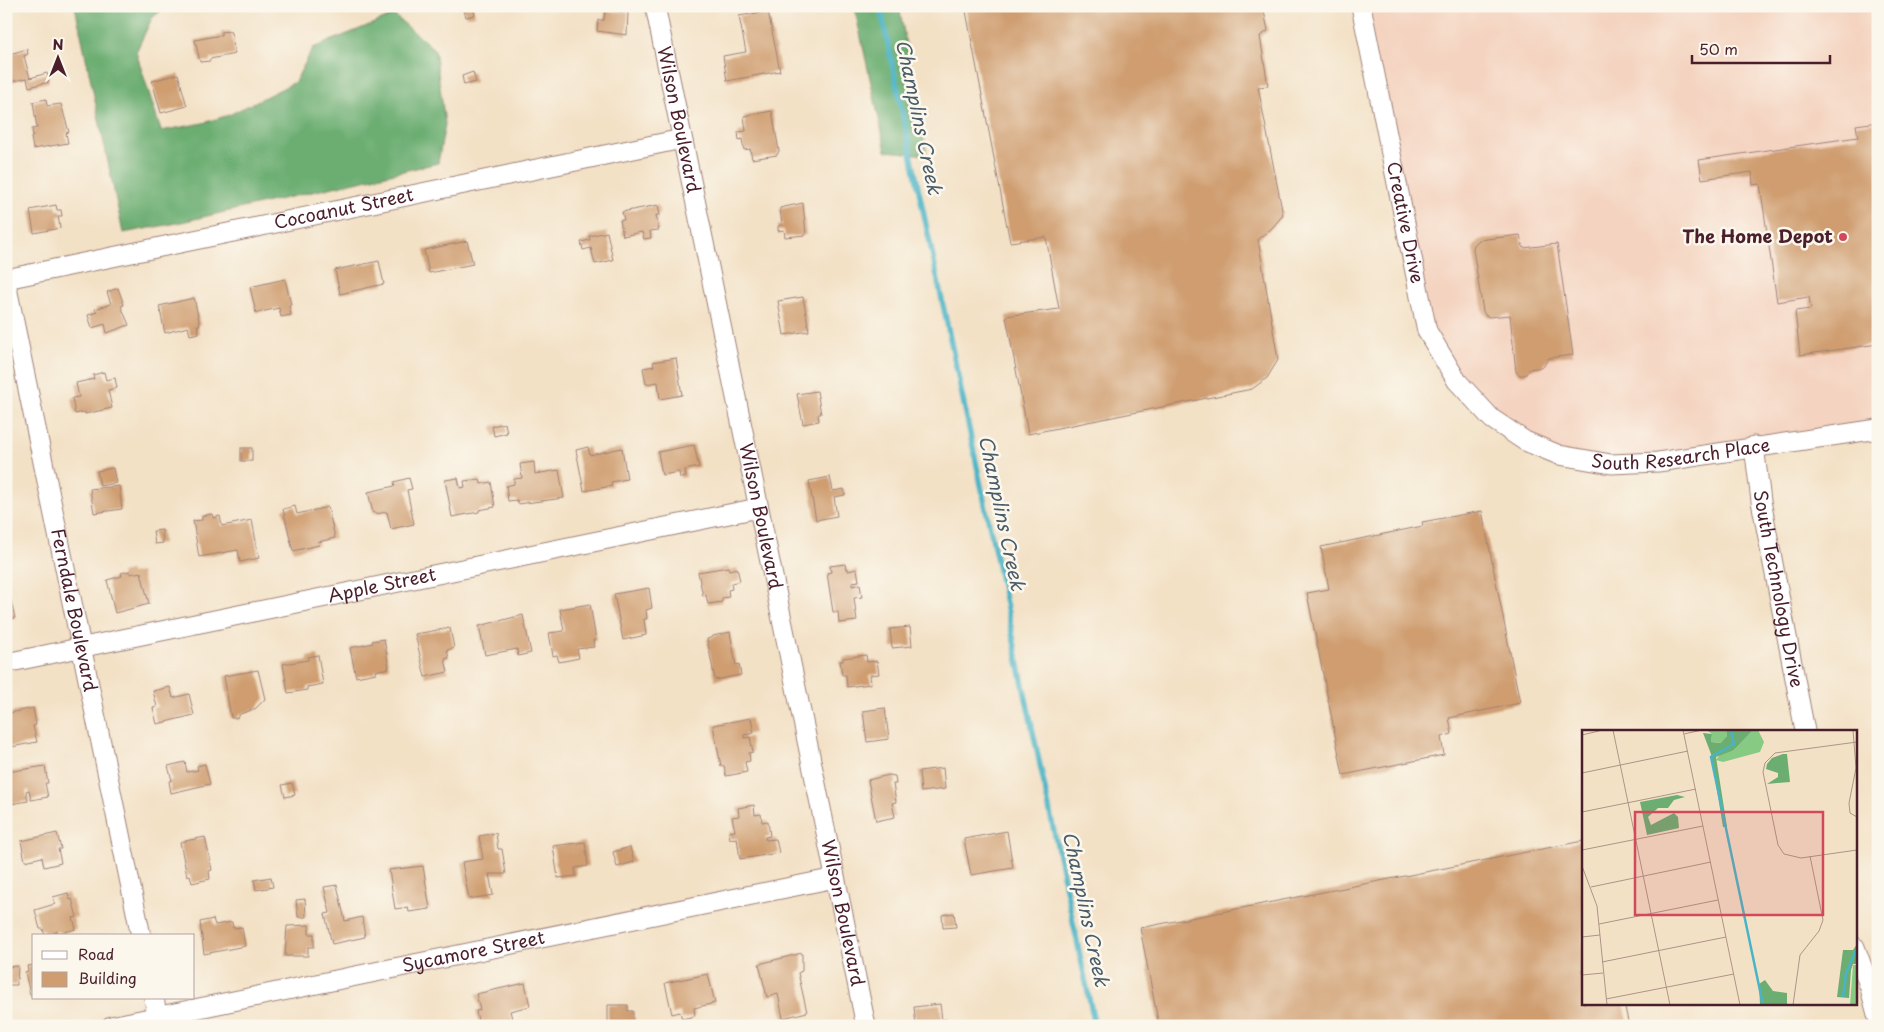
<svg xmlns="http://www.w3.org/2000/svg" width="1884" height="1032" viewBox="0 0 1884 1032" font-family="'Playpen Sans',sans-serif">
<rect width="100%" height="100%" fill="#fbf7ec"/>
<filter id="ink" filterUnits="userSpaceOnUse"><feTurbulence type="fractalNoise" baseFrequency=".02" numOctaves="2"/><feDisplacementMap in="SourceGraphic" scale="10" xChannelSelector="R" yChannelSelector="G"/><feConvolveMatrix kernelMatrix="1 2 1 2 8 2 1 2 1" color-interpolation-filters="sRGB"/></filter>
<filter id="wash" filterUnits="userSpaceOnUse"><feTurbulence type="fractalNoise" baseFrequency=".0096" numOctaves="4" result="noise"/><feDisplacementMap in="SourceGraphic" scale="20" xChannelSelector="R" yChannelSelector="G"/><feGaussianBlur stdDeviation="1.12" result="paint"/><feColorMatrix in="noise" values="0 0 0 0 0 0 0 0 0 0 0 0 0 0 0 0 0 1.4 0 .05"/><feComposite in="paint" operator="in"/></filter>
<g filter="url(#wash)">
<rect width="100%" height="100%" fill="#f3e1c6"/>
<!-- built -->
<polygon fill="#f4d3c0" points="1361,6 1878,6 1878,429 1658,462 1559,455 1492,419 1427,331"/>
<!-- forest -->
<g fill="#6cae72" stroke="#5b664e">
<polygon points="75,6 167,6 152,18 136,52 161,131 203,123 229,115 295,82 313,48 394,15 435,50 445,124 438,163 177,223 123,233"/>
<polygon points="854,6 899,6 927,155 886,151"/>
</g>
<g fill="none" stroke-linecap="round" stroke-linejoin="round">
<!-- stream -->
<polyline stroke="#49b4c6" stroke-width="5.5" points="880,6 1095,1026"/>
</g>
<g id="blocks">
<!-- building -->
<g fill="#cf9d70">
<polygon points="463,6 473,6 475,15 466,17"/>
<polygon points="965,6 1263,6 1268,31 1260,36 1268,86 1258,87 1283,215 1272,228 1258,239 1278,360 1267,378 1252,389 1028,434 1006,316 1059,309 1046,237 1010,242"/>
<polygon points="605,11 628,12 627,35 597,31 598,20 604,20"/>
<polygon points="768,11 780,71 727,81 723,56 746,52 739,16"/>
<polygon points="230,31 233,38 232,38 235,54 210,59 210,61 200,62 195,40 221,35 221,32"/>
<polygon points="27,49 28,54 24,56 30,78 47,73 49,82 29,87 27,78 6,83 6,55"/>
<polygon points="473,72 476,82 464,85 462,76"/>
<polygon points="178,74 187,106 161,113 152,81"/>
<polygon points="46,99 47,106 61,104 69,132 66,133 68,143 33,149 31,137 33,137 32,129 37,128 33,102"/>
<polygon points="772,111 779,151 777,155 752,159 750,149 744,150 742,139 739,140 738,132 746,131 744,116"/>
<polygon points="1878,122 1878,344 1800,355 1795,311 1811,309 1809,297 1777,302 1760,184 1753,185 1752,172 1702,179 1699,160 1858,137 1856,125"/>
<polygon points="803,203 806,235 785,237 784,230 778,231 778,226 782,225 780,208"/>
<polygon points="56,205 57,210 61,210 62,216 58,216 60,228 34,233 30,210"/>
<polygon points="658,205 660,215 656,215 659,230 650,231 651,238 644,239 642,232 623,236 620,220 624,220 622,212"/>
<polygon points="607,232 613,260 595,264 591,248 583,250 581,242 590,240 589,236"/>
<polygon points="1520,235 1523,248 1557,244 1573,355 1549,358 1543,367 1530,369 1525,375 1520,375 1516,372 1510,315 1489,317 1485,315 1483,311 1473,249 1474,245 1479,240"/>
<polygon points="467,241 473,264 429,273 424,250"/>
<polygon points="379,261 384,284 340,294 335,270"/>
<polygon points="285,279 291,305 289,306 291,315 281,317 279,308 256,313 250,287"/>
<polygon points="118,288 124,305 121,306 129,325 107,333 105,324 92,328 88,315 97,312 95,309 111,304 107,292"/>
<polygon points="803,297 809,331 784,335 778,301"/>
<polygon points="194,298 200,325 197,325 199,333 190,335 188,327 165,333 159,306"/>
<polygon points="676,358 682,395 660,399 658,382 646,384 643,368 654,366 653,362"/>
<polygon points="104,372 106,380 115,378 117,388 108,390 112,408 85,414 85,412 75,414 72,398 79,397 76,383 94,379 93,375"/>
<polygon points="817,391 821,414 818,414 819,421 803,424 797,394"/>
<polygon points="505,423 507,433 494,436 492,426"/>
<polygon points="694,445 699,467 685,470 686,477 680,478 679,472 662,475 658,452"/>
<polygon points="588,447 590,455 622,448 627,479 611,482 612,486 584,491 576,450"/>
<rect x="241" y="448" width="11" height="13"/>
<polygon points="534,462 535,474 559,470 564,498 518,504 517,500 508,501 506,486 514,484 514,479 522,478 520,464"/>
<polygon points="113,468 116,483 100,486 97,471"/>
<polygon points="830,477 833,491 844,489 845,495 834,497 837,516 816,520 809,481"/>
<polygon points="409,478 412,489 407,490 414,524 391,529 387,512 375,514 374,512 373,513 368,492 395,486 394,482"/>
<polygon points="458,478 460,488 465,487 464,481 480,479 481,484 491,482 495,507 479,510 479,512 452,517 445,480"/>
<polygon points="119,486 122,509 94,513 90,489"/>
<polygon points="295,506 297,514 328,507 335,538 318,542 319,545 293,551 283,509"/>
<polygon points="1482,511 1520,703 1449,718 1452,734 1441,737 1444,755 1343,775 1307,593 1329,589 1321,547 1423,526 1422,522"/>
<polygon points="212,514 213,518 220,516 222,526 252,520 259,558 240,562 238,550 199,557 193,521 202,520 202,516"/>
<polygon points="162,530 163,543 155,544 153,531"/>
<polygon points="845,564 846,569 848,568 848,571 857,569 859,581 852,582 852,586 860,584 862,597 854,598 857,621 839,623 838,612 833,612 827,573 831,572 830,566"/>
<polygon points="728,567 729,570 737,568 740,581 731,583 732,589 728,590 729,597 722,598 722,602 708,604 706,595 703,596 698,572"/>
<polygon points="130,571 130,574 141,572 149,604 115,613 107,580 122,576 121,573"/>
<polygon points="6,579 15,618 6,619"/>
<polygon points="649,588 652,608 646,610 647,619 644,619 646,635 623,640 614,594"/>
<polygon points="590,604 596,640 593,640 594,647 577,649 579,658 559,662 557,655 553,656 549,633 564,631 560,609"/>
<polygon points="523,615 531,653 518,656 517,649 485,655 479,626"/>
<polygon points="910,627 912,646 892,648 890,629"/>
<polygon points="450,628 454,648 447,650 449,658 445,659 448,672 425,677 415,634"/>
<polygon points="730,632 736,665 739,664 741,675 715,680 707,639 713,637 713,636"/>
<polygon points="384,639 389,668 375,671 376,673 356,677 350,648 373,643 372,641"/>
<polygon points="318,655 323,684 307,687 307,690 288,693 283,664 308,660 308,657"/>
<polygon points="866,655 867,662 877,661 879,674 870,675 871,684 847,687 846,675 842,675 840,661 843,661 843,658"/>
<polygon points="258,670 265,699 255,709 240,714 237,718 231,718 224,676"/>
<polygon points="170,687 173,698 189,694 194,715 157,724 153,708 157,707 153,691"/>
<polygon points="33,708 36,725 33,726 37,742 6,748 6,714"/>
<polygon points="885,708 889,739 867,742 863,711"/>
<polygon points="751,718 754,733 744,735 744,738 750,737 753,752 749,753 750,761 745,762 747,772 726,776 724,766 721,766 713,725"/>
<polygon points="185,762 187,772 198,770 197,766 205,764 210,784 171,793 169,781 172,780 168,766"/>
<polygon points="45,766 48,783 45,783 48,797 31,800 29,790 26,791 28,801 11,804 7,772"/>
<polygon points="943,768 945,789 921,792 919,771"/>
<polygon points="889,775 895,776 896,784 893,784 896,802 892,803 895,817 876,821 868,780"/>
<polygon points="292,783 295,795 285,797 282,785"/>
<polygon points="754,805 755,815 761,814 762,822 768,821 770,836 765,837 766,840 776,839 779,853 740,859 737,838 730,839 729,832 735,831 732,817 739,816 738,808"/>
<polygon points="1007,831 1013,868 971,875 964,839"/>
<polygon points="57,833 61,849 58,849 61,863 44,867 42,857 25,861 21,841"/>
<polygon points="496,833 498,849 502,849 506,874 489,874 493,895 469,899 462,862 483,859 479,836"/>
<polygon points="205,837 212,870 209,871 210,879 192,883 190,875 187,876 180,842"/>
<polygon points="1583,841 1583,1003 1624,1003 1629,1026 1159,1026 1140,928"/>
<polygon points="585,842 588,866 575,868 576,876 558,878 553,846"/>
<polygon points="630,847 634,862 617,867 613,852"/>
<polygon points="423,866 430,909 409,912 408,907 395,909 389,870"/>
<polygon points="271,877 273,887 256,890 254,880"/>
<polygon points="337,885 345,921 362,917 365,937 332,944 325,914 330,913 324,887"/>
<polygon points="68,893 70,900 72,899 77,917 73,918 76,929 58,934 58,931 53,933 54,936 45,936 43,929 40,929 35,910 55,904 53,897"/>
<polygon points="305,899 306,917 298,917 296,900"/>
<polygon points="954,913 956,927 943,928 942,915"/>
<polygon points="213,919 215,925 232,922 233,928 242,927 245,946 204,954 200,922"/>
<polygon points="309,925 309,934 314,934 314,947 308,947 308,956 285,956 287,926"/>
<polygon points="802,953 802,971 798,973 807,1012 783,1018 778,994 767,997 759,964"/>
<polygon points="34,965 34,994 30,995 25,972 28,971 27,966"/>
<polygon points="18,966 17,985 6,985 6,967"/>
<polygon points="708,974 715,1003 694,1008 695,1016 682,1019 680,1012 672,1014 665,983"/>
<polygon points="525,983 530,1006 510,1011 514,1026 483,1026 482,1021 478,1021 476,1011 480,1010 476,994"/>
<polygon points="940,1004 942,1020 946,1019 947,1026 916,1026 914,1007"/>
<polygon points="608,1005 628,1005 628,1011 633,1011 633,1026 608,1026"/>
<polygon points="793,1021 795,1026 778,1026 778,1025"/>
</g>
</g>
</g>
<g filter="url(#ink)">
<use href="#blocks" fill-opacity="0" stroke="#9e8078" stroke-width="1"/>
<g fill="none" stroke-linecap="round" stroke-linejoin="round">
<!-- minor casing -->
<g stroke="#9e8078" stroke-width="21">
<g id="minor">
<path id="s1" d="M655 6 866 1026"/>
<path id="s2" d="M1361 6 1427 331 1457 381 1492 419 1525 441 1559 455 1611 464 1658 462 1878 429"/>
<path id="s3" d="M6 279 682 139"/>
<path id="s4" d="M6 283 141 936"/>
<path id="s5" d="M1754 446 1761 501 1805 731"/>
<path id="s6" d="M6 663 758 508"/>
<polyline points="1855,947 1870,988 1878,1018"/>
<polyline points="154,998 159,1026"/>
<path id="s7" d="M111 1026 835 878"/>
</g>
</g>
<!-- minor -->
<use href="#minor" stroke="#fff" stroke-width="19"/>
</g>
</g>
<!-- markers -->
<circle fill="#d1495b" stroke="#fbf7ec" stroke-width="2" cx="1843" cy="237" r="5"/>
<g text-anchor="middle" stroke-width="5" stroke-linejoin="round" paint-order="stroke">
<!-- street labels -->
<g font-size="18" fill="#4a1f2b" stroke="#fbf7ec">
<text dy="6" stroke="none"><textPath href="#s1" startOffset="116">Wilson Boulevard</textPath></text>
<text dy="6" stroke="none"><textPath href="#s3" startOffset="345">Cocoanut Street</textPath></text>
<text dy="6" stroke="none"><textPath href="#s2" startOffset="221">Creative Drive</textPath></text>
<text dy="6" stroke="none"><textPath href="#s2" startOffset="641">South Research Place</textPath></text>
<text dy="6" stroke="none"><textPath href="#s1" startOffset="521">Wilson Boulevard</textPath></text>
<text dy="6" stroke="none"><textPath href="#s6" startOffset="384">Apple Street</textPath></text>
<text dy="6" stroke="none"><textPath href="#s5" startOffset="145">South Technology Drive</textPath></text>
<text dy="6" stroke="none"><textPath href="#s4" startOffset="334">Ferndale Boulevard</textPath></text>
<text dy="6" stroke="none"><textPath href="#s1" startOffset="926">Wilson Boulevard</textPath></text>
<text dy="6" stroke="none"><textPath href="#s7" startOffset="370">Sycamore Street</textPath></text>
</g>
<!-- poi labels -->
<g font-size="18" font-weight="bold" fill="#4a1f2b" stroke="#fbf7ec" text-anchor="end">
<text x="1833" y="243">The Home Depot</text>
</g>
<!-- water labels -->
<g font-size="19" font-style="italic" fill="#4a5b69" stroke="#fbf7ec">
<text transform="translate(919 117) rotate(78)" y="7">Champlins Creek</text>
<text transform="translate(1002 513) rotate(78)" y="7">Champlins Creek</text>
<text transform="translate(1086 909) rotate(78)" y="7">Champlins Creek</text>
</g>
</g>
<!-- overview -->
<g transform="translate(1582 730)">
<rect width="275" height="275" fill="#f3e1c6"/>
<path d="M144 0 145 6 140 13 129 12 130 4 126 1ZM171 0H176L182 12 178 22 141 32 134 30 139 23 152 20ZM271 235H275V275H268Z" fill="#86ca84"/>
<path d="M144 0H171L152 20 134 27 145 97H141L129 24 121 3 130 4 129 12 139 13 145 6ZM201 24H205L208 52 185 54 196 47V43L184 39 185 34 190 28ZM95 65 103 67 92 70 86 78H76L66 87 69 95 92 83 96 87 97 98 65 105 58 72ZM275 214V234H271L269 240 267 268 255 267 261 220H271ZM183 250 191 261 205 263V275H178L177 254Z" fill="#6cae72"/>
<path fill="none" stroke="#49b4c6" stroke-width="2.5" d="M149 2 152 14 129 27 181 275M261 267 264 243 275 218"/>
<path fill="none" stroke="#af9388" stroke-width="1" d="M31 0 88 275M101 0 158 275M271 0 274 38 267 73 268 83 275 87M102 4 120 0M0 5 21 0M275 12 193 23 183 33 181 42 196 115 202 124 219 128 275 120M0 43 106 21M0 82 114 59M0 120 121 96M0 136 15 176 25 275M9 157 129 132M17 194 136 170M0 207 18 205M20 232 144 207M0 245 21 243M24 269 152 244M211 275 218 225 237 201 241 190 228 126"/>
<path fill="#d1495b" fill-opacity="0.15" stroke="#d1495b" stroke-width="2.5" d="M53 82H241V185H53Z"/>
<rect width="275" height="275" fill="none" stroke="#4a1f2b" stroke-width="2.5"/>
</g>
<!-- margin -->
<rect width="1884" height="1032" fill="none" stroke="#fbf7ec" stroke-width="25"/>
<!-- legend -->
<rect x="32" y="934" width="162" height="65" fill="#fbf7ec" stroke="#b4a19f"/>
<rect x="42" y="951" width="25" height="8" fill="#ffffff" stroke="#b4a19f"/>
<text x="78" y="960" font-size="15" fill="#4a1f2b">Road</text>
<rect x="42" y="972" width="25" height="15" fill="#cf9d70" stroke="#b4a19f"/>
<text x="78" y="984" font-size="15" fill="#4a1f2b">Building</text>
<!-- north arrow -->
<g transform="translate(58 58)" stroke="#fbf7ec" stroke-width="4" paint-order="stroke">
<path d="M0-4L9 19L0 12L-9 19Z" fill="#4a1f2b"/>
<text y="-8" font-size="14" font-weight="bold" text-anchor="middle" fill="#4a1f2b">N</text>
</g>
<!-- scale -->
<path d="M1692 55v8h138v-8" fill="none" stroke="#4a1f2b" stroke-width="2.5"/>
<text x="1699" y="55" font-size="15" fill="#4a1f2b" stroke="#fbf7ec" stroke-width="4" paint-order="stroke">50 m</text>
</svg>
